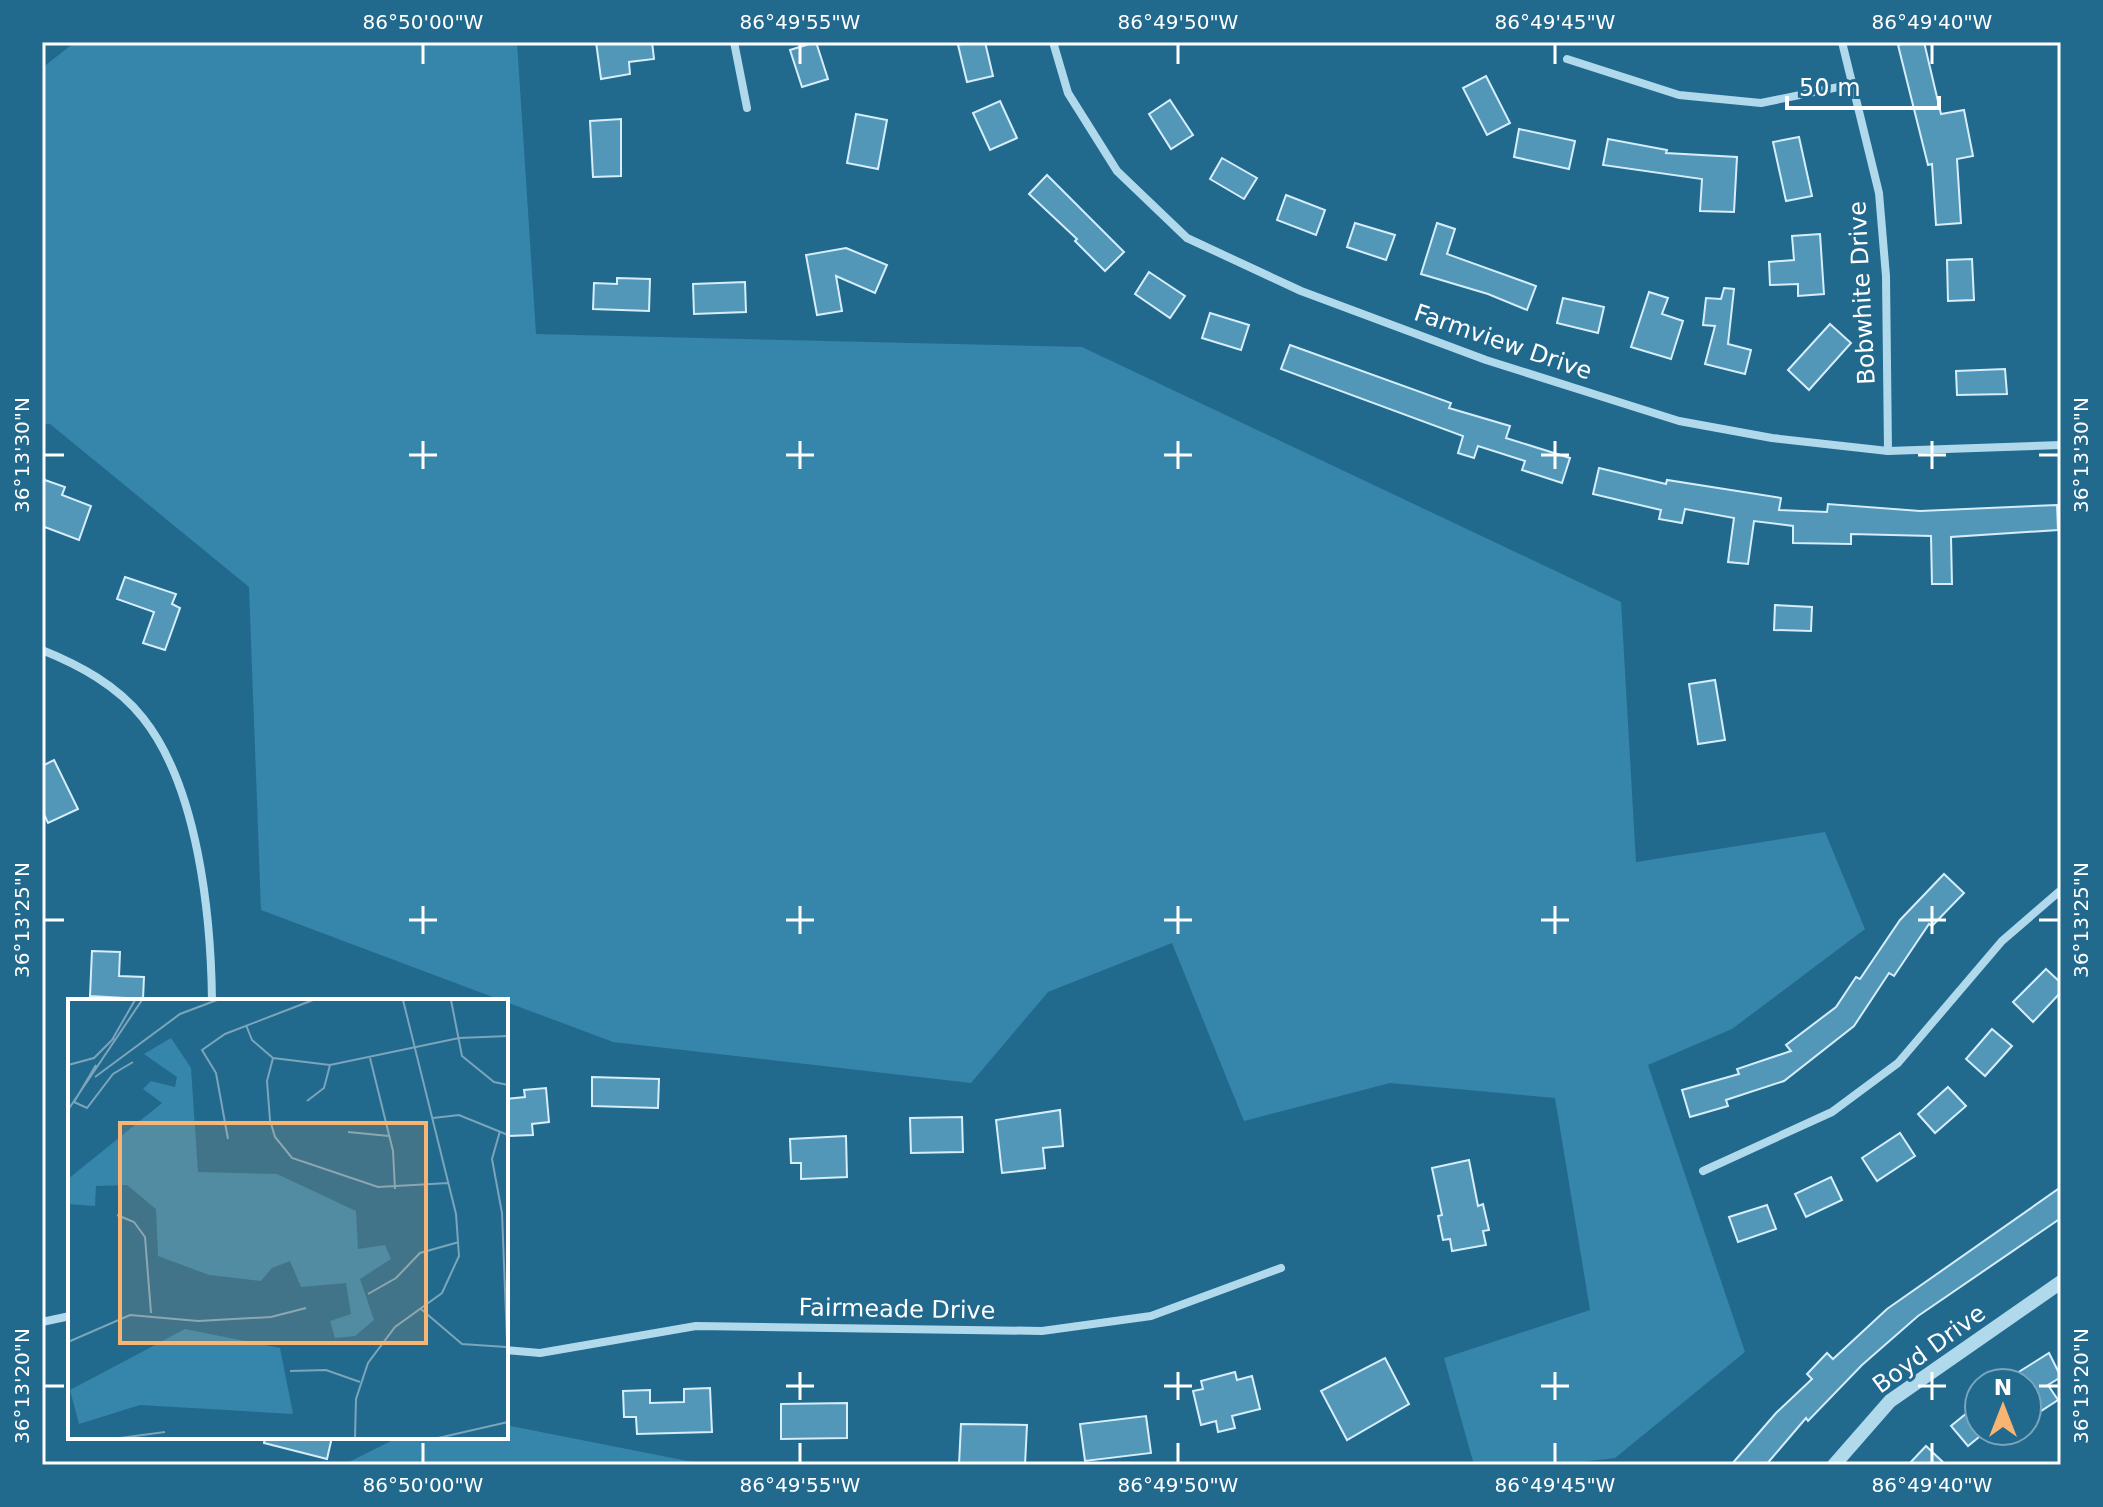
<svg xmlns="http://www.w3.org/2000/svg" width="2103" height="1507" viewBox="0 0 2103 1507" font-family="'DejaVu Sans',sans-serif">
<rect width="100%" height="100%" fill="#22698e"/>
<!-- green -->
<g fill="#3685ab">
<polygon points="75,42 517,42 536,334 1082,347 1621,602 1636,862 1825,832 1865,929 1732,1029 1648,1065 1745,1352 1615,1458 1556,1465 1474,1465 1444,1358 1590,1310 1555,1098 1390,1083 1244,1121 1172,943 1048,992 971,1083 613,1042 261,910 249,587 50,424 42,424 42,68"/>
<polygon points="506,1425 708,1465 343,1465 399,1437 506,1437"/>
</g>
<!-- building -->
<g fill="#5397b8" stroke="#d6eef9" stroke-width="2">
<polygon points="596,42 652,42 654,59 629,62 630,74 601,79"/>
<polygon points="816,42 828,79 802,87 790,50"/>
<polygon points="969,42 985,42 993,76 967,82 958,45"/>
<polygon points="1910,42 1924,42 1941,114 1964,110 1973,156 1957,159 1961,223 1936,225 1932,164 1928,165 1898,45"/>
<polygon points="1486,76 1510,123 1487,135 1463,88"/>
<polygon points="1170,100 1193,135 1171,149 1149,114"/>
<polygon points="1000,101 1017,138 990,150 973,113"/>
<polygon points="856,114 887,120 878,169 847,163"/>
<polygon points="621,119 621,176 593,177 590,121"/>
<polygon points="1519,129 1575,141 1569,169 1514,157"/>
<polygon points="1799,137 1812,196 1786,201 1773,142"/>
<polygon points="1608,139 1667,150 1666,153 1737,157 1734,212 1700,211 1702,179 1603,165"/>
<polygon points="1222,158 1257,178 1244,199 1210,179"/>
<polygon points="1047,175 1124,252 1105,271 1075,241 1077,239 1029,194"/>
<polygon points="1286,195 1325,210 1316,235 1277,220"/>
<polygon points="1355,223 1395,235 1386,260 1347,247"/>
<polygon points="1437,223 1455,229 1447,254 1536,286 1527,310 1488,294 1421,274"/>
<polygon points="1820,234 1824,294 1798,296 1798,284 1770,285 1769,262 1794,260 1792,236"/>
<polygon points="846,248 887,265 875,293 836,276 842,311 817,315 806,255"/>
<polygon points="1972,259 1974,300 1948,301 1947,260"/>
<polygon points="1149,272 1185,296 1170,318 1135,294"/>
<polygon points="617,278 650,279 649,311 593,309 594,283 617,284"/>
<polygon points="745,282 746,312 694,314 693,284"/>
<polygon points="1724,288 1734,289 1728,344 1751,350 1745,374 1705,364 1715,326 1703,325 1706,298 1721,299"/>
<polygon points="1649,292 1668,298 1662,314 1683,321 1671,359 1631,347"/>
<polygon points="1563,298 1604,307 1598,333 1557,323"/>
<polygon points="1210,313 1249,325 1241,350 1202,338"/>
<polygon points="1830,324 1851,343 1809,390 1788,370"/>
<polygon points="1290,345 1451,403 1449,408 1510,426 1506,438 1570,458 1562,483 1522,470 1525,461 1478,446 1474,458 1458,453 1463,436 1281,369"/>
<polygon points="2005,369 2007,394 1957,395 1956,371"/>
<polygon points="1599,468 1666,484 1667,480 1781,498 1779,510 1827,512 1828,504 1920,511 2057,505 2058,530 1951,537 1952,584 1932,584 1931,536 1851,534 1851,544 1793,543 1793,526 1754,521 1748,564 1728,562 1734,518 1685,509 1682,523 1659,519 1661,510 1593,494"/>
<polygon points="42,479 65,487 62,495 91,506 79,540 42,526"/>
<polygon points="125,577 176,594 172,604 180,608 165,650 143,643 154,612 117,599"/>
<polygon points="1775,605 1812,607 1811,631 1774,630"/>
<polygon points="1715,680 1725,740 1698,744 1689,684"/>
<polygon points="54,760 78,809 48,823 42,810 42,766"/>
<polygon points="1944,874 1964,893 1932,926 1929,924 1894,976 1889,973 1854,1026 1784,1081 1726,1100 1728,1106 1690,1117 1682,1090 1739,1074 1737,1069 1791,1051 1786,1045 1836,1007 1856,977 1860,979 1900,920"/>
<polygon points="92,951 120,952 119,976 144,977 143,999 90,996"/>
<polygon points="2046,969 2061,983 2061,992 2033,1022 2013,1002"/>
<polygon points="1992,1029 2012,1046 1985,1076 1966,1059"/>
<polygon points="592,1077 659,1079 658,1108 592,1106"/>
<polygon points="1948,1087 1966,1106 1935,1133 1918,1114"/>
<polygon points="546,1088 549,1122 532,1124 533,1135 506,1136 506,1099 525,1097 524,1090"/>
<polygon points="1060,1110 1063,1146 1043,1148 1045,1168 1002,1173 996,1120"/>
<polygon points="962,1117 963,1152 911,1153 910,1118"/>
<polygon points="1900,1133 1915,1156 1877,1181 1862,1158"/>
<polygon points="846,1136 847,1177 801,1179 801,1163 791,1163 790,1139"/>
<polygon points="1469,1160 1478,1206 1483,1204 1489,1230 1483,1231 1486,1245 1452,1251 1450,1239 1443,1240 1438,1216 1442,1215 1432,1168"/>
<polygon points="1831,1177 1842,1200 1806,1217 1795,1194"/>
<polygon points="2061,1187 2061,1218 1918,1316 1862,1365 1808,1421 1806,1418 1766,1465 1731,1465 1776,1413 1812,1379 1807,1374 1827,1353 1833,1359 1887,1309"/>
<polygon points="1767,1205 1776,1229 1738,1242 1729,1217"/>
<polygon points="2049,1353 2061,1377 2048,1385 2058,1400 2041,1411 2027,1390 2027,1383 2023,1383 2017,1373"/>
<polygon points="1385,1358 1409,1404 1347,1440 1321,1391"/>
<polygon points="1235,1372 1237,1380 1252,1376 1260,1409 1232,1416 1235,1428 1218,1432 1216,1421 1201,1425 1193,1391 1203,1389 1201,1381"/>
<polygon points="710,1388 712,1432 637,1434 636,1417 624,1417 623,1391 650,1390 650,1403 684,1402 684,1389"/>
<polygon points="847,1403 847,1438 781,1439 781,1404"/>
<polygon points="1979,1403 1979,1437 1968,1446 1951,1426"/>
<polygon points="1146,1416 1151,1453 1085,1461 1080,1424"/>
<polygon points="961,1424 1027,1425 1025,1465 959,1465"/>
<polygon points="265,1437 332,1437 327,1459 264,1443"/>
<polygon points="1926,1446 1946,1465 1908,1465"/>
</g>
<g fill="none" stroke-linecap="round" stroke-linejoin="round">
<!-- minor -->
<g stroke="#b1d9ec" stroke-width="8">
<polyline points="734,42 747,108"/>
<polyline points="1053,42 1068,93 1117,171 1187,238 1301,291 1486,360 1679,421 1772,438 1888,451 2061,445"/>
<polyline points="1842,42 1879,193 1886,276 1888,451"/>
<polyline points="1567,59 1679,95 1761,103 1853,84"/>
<path d="M42 650C79 665 117 685 143 718 198 787 211 915 212 1001"/>
<polyline points="1703,1171 1832,1112 1898,1063 2002,941 2061,890"/>
<polyline points="42,1322 70,1316"/>
<polyline points="506,1350 540,1353 696,1326 1042,1331 1151,1316 1281,1268"/>
</g>
<!-- tertiary -->
<polyline stroke="#b1d9ec" stroke-width="14" points="1834,1465 1890,1401 2061,1282"/>
</g>
<!-- ticks -->
<path fill="none" stroke="#fff" stroke-width="3" d="M423 44V64M800 44V64M1178 44V64M1555 44V64M1932 44V64M423 441V469M800 441V469M1178 441V469M1555 441V469M1932 441V469M44 455H64M409 455H437M786 455H814M1164 455H1192M1541 455H1569M1918 455H1946M2039 455H2059M423 906V934M800 906V934M1178 906V934M1555 906V934M1932 906V934M44 920H64M409 920H437M786 920H814M1164 920H1192M1541 920H1569M1918 920H1946M2039 920H2059M800 1372V1400M1178 1372V1400M1555 1372V1400M1932 1372V1400M44 1386H64M786 1386H814M1164 1386H1192M1541 1386H1569M1918 1386H1946M2039 1386H2059M423 1443V1463M800 1443V1463M1178 1443V1463M1555 1443V1463M1932 1443V1463"/>
<g text-anchor="middle" stroke-width="6" stroke-linejoin="round" paint-order="stroke">
<!-- street labels -->
<g font-size="24" fill="#fff" stroke="#22698e">
<text transform="translate(1862 293) rotate(-93)" y="8">Bobwhite Drive</text>
<text transform="translate(1503 342) rotate(19)" y="8">Farmview Drive</text>
<text transform="translate(897 1309) rotate(1)" y="8">Fairmeade Drive</text>
<text transform="translate(1929 1349) rotate(-36)" y="8">Boyd Drive</text>
</g>
</g>
<!-- overview -->
<g transform="translate(68 999)">
<rect width="440" height="440" fill="#22698e"/>
<path d="M103 39 123 69 130 173 209 175 288 212 290 250 317 246 323 260 292 280 306 321 287 337 267 339 262 322 283 315 278 284 233 288 222 262 204 269 193 282 141 276 90 257 88 210 59 186 28 187 27 207 0 205V180L94 104 75 90 83 82 107 88 109 78 76 55ZM117 330 212 349 225 415 72 406 11 425 2 391Z" fill="#3685ab"/>
<path fill="none" stroke="#7aa5bb" stroke-width="2" d="M383 1 394 57 426 83 440 86M178 26 184 41 205 59 262 66 391 39 440 37M44 41 67 1M205 59 199 82 202 121 207 138 224 159 310 188 381 184M302 59 325 152 327 190M0 66 26 59 46 39M27 78 112 15 149 1M239 102 256 89 262 66M6 103 19 109 45 75 65 63M6 103 28 66M0 111 74 1M365 119 391 116 440 136M432 132 424 160 434 214 440 367M280 133 321 137M160 140 148 74 134 51 157 35 245 1M49 216 66 223 77 238 83 314M300 295 328 279 352 254 391 243M353 310 394 345 438 348M0 343 62 316 130 322 203 318 238 309M222 372 258 371 292 383M52 439 97 433M287 439 288 400 300 364 327 328 374 294 391 257 388 215 335 1M370 439 440 423"/>
<path fill="#f8b473" fill-opacity="0.15" stroke="#f8b473" stroke-width="4" d="M52 124H358V344H52Z"/>
<rect width="440" height="440" fill="none" stroke="#fff" stroke-width="4"/>
</g>
<!-- border -->
<rect width="2103" height="1507" fill="none" stroke="#22698e" stroke-width="88"/>
<!-- north arrow -->
<g transform="translate(2003 1407)"><circle r="38" fill="#22698e" stroke="#7aa5bb" stroke-width="2"/>
<path d="M0-6L14 30L0 20L-14 30Z" fill="#f8b473"/>
<text y="-12" font-size="22" font-weight="bold" text-anchor="middle" fill="#ffffff">N</text>
</g>
<!-- scale -->
<path d="M1787 96v12h152v-12" fill="none" stroke="#ffffff" stroke-width="4"/>
<text x="1799" y="96" font-size="24" fill="#ffffff" stroke="#22698e" stroke-width="6" paint-order="stroke">50 m</text>
<rect x="44" y="44" width="2015" height="1419" fill="none" stroke="#fff" stroke-width="3"/>
<g font-size="20" text-anchor="middle" fill="#fff">
<text x="423" y="29">86°50'00"W</text>
<text x="800" y="29">86°49'55"W</text>
<text x="1178" y="29">86°49'50"W</text>
<text x="1555" y="29">86°49'45"W</text>
<text x="1932" y="29">86°49'40"W</text>
<text transform="translate(22 455) rotate(-90)" y="7">36°13'30"N</text>
<text transform="translate(2081 455) rotate(-90)" y="7">36°13'30"N</text>
<text transform="translate(22 920) rotate(-90)" y="7">36°13'25"N</text>
<text transform="translate(2081 920) rotate(-90)" y="7">36°13'25"N</text>
<text transform="translate(22 1386) rotate(-90)" y="7">36°13'20"N</text>
<text transform="translate(2081 1386) rotate(-90)" y="7">36°13'20"N</text>
<text x="423" y="1492">86°50'00"W</text>
<text x="800" y="1492">86°49'55"W</text>
<text x="1178" y="1492">86°49'50"W</text>
<text x="1555" y="1492">86°49'45"W</text>
<text x="1932" y="1492">86°49'40"W</text>
</g>
</svg>
